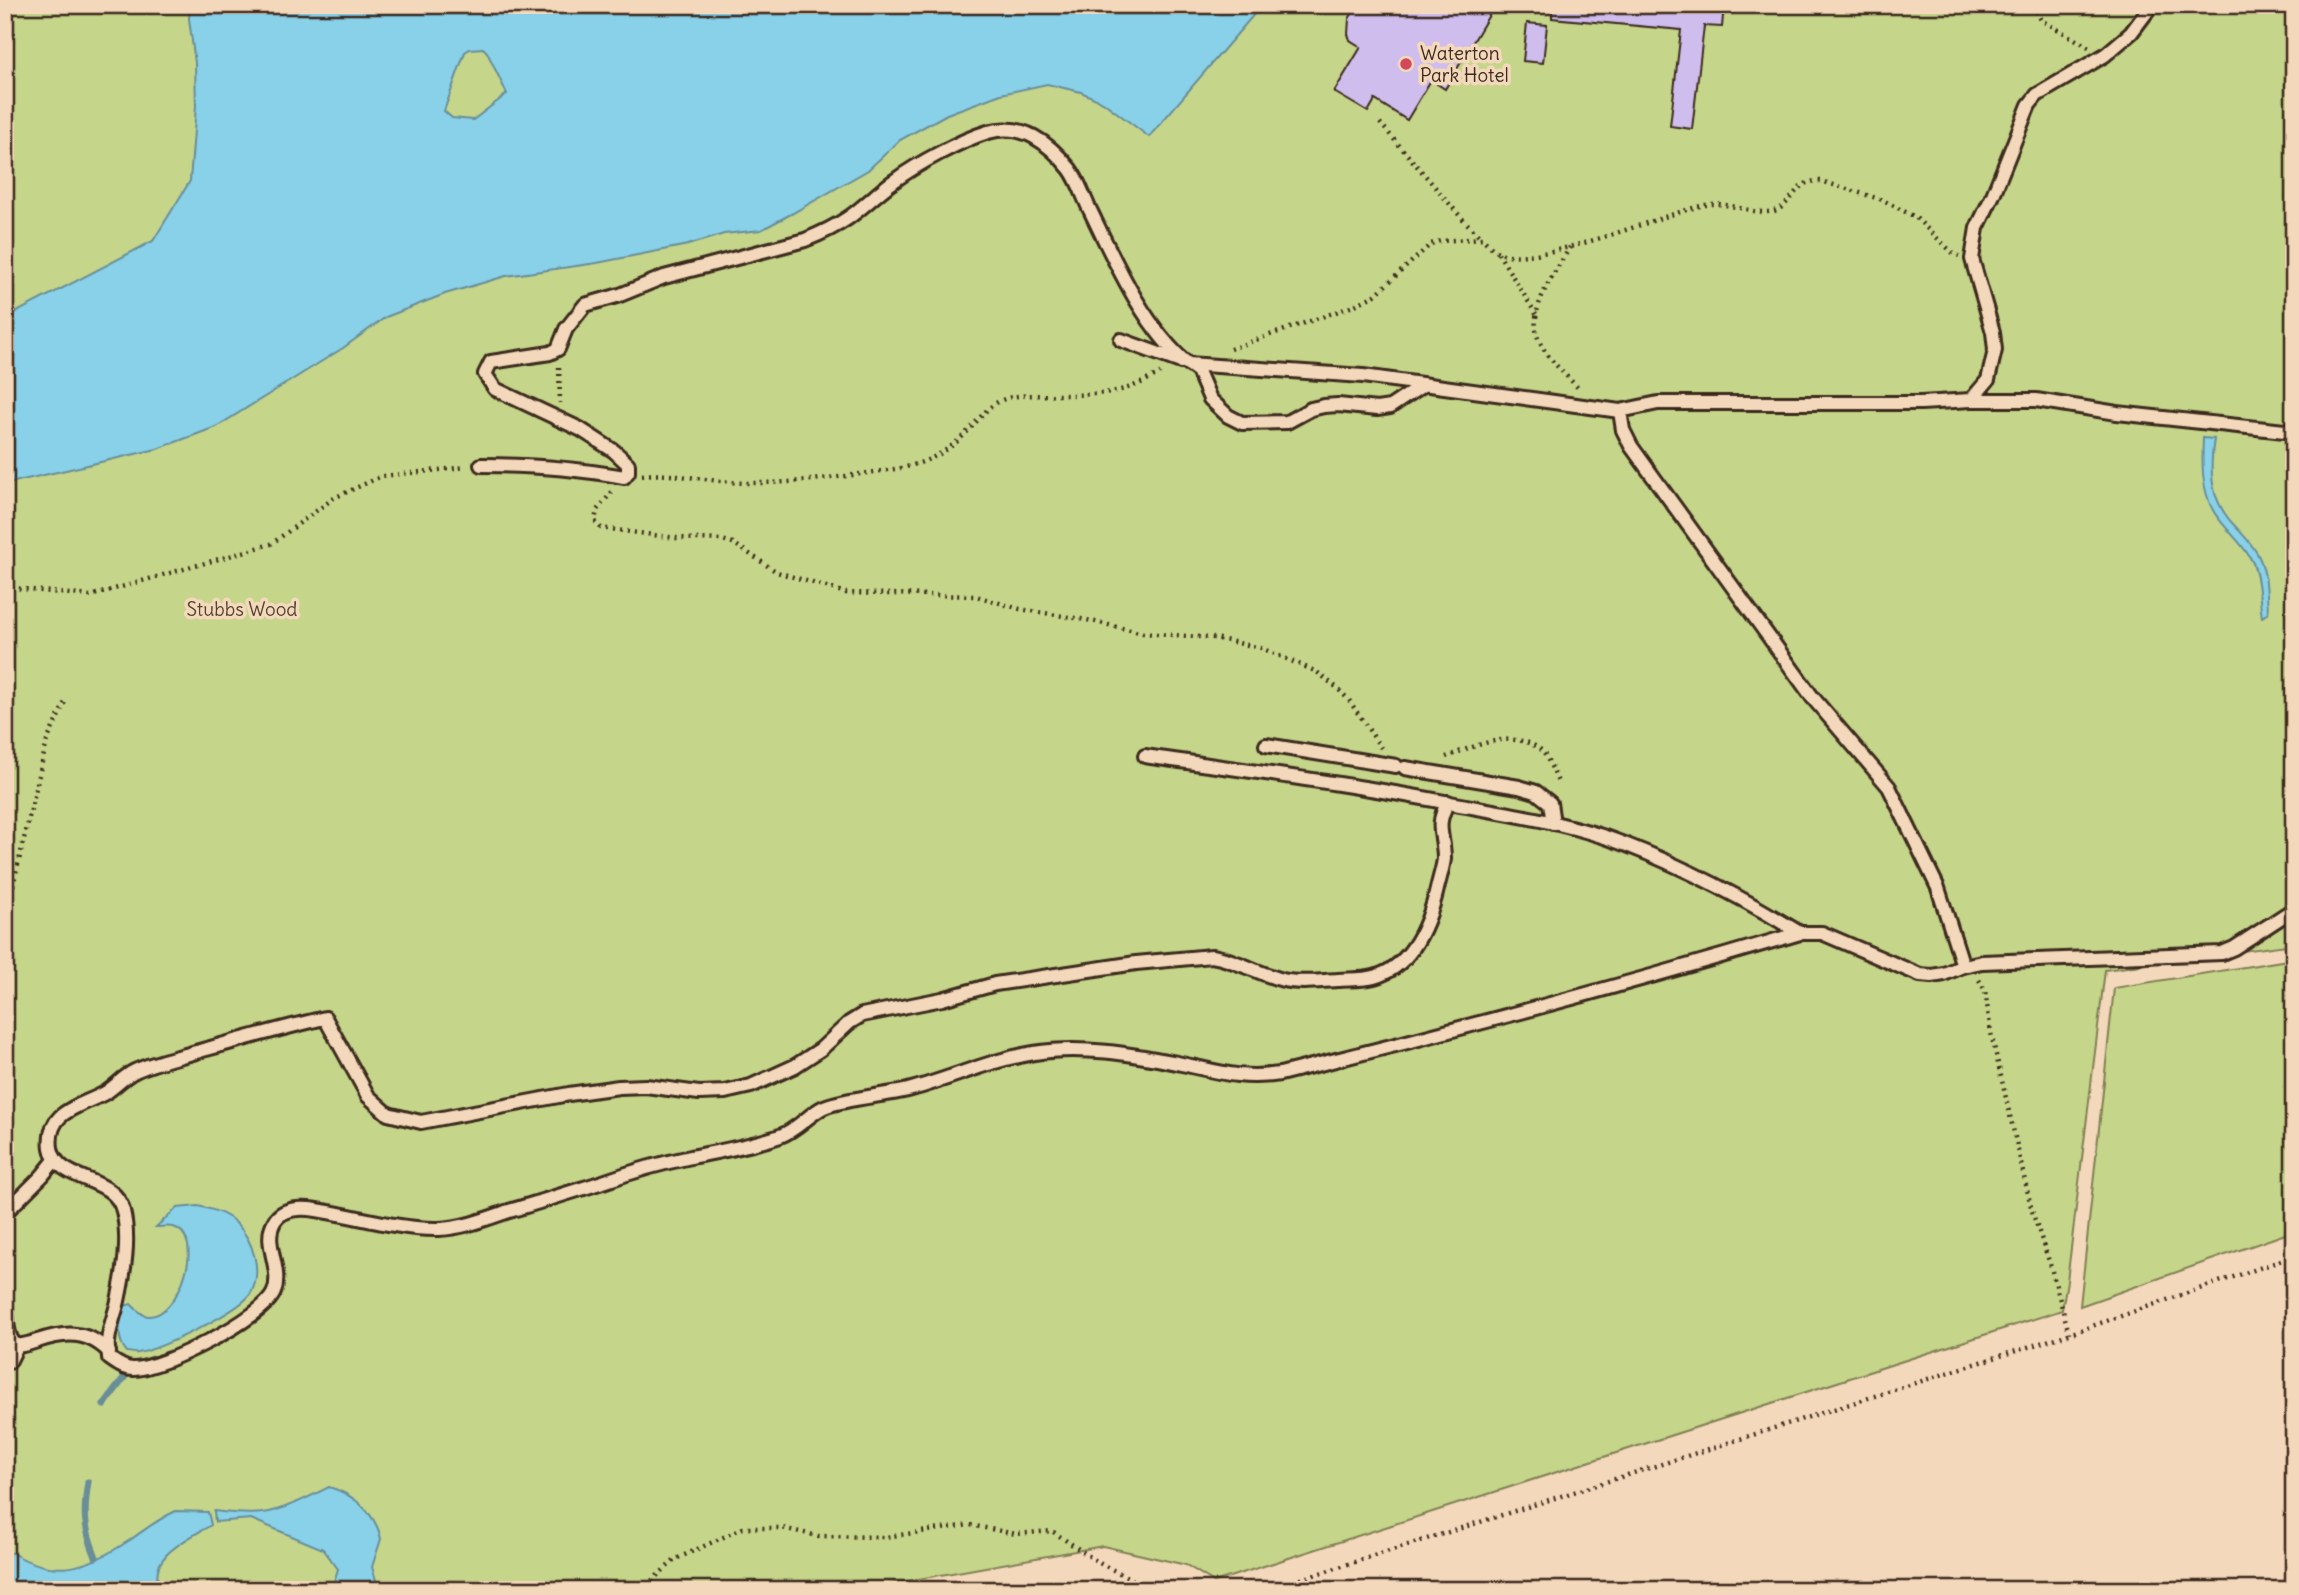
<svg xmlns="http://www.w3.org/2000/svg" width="2299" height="1595" viewBox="0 0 2299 1595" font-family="Delius,sans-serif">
<rect width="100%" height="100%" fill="#f4d8bb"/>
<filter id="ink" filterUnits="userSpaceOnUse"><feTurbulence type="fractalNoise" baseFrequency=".0143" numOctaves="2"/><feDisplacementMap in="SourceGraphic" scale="14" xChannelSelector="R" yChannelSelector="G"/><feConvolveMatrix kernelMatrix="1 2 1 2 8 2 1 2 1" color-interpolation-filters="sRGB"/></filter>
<g filter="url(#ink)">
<!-- green -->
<g fill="#c5d58a" stroke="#808054" stroke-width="2">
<polygon points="5,5 2294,5 2294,944 2105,970 2067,1281 2062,1310 1214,1582 1186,1565 1103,1546 857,1590 5,1590"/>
<polygon points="2294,959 2294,1231 2080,1306 2114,988"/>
</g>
<!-- water -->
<g fill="#88d1e9" stroke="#698e98" stroke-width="2" fill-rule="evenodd">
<path d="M190 5H1262L1149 137 1103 102 1081 92 1047 84 1001 94 947 114 900 140 868 170 793 213 761 230 724 234 688 245 597 263 506 276 445 294 386 317 343 348 216 427 157 449 5 484V318L153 241 190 181 196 106 195 63 189 19ZM483 48 487 52 507 94 473 120 452 118 444 111 465 52 470 49Z"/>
<path d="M2203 438 2214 439C2209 472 2210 500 2234 525 2243 535 2251 542 2258 555 2267 573 2267 593 2268 613L2262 617C2259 599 2260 580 2253 563 2244 543 2225 530 2214 512 2201 490 2202 462 2203 438Z"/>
<path d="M198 1206C211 1209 226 1213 236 1223 253 1240 263 1271 251 1293 242 1310 158 1351 138 1353 137 1354 128 1352 127 1352 115 1338 120 1323 124 1306L131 1304C136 1309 142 1316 149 1316 179 1317 207 1235 173 1227 168 1226 161 1227 156 1227L177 1208Z"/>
<path d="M329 1487C354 1494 376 1514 381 1539L372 1567 379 1590H326L332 1588 338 1569 323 1549 251 1519 215 1522 214 1511C230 1513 247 1515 263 1513 282 1511 311 1496 329 1487Z"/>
<path d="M176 1511 208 1512 211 1525C190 1538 142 1558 162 1590H5V1549C54 1580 84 1570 130 1540 146 1529 158 1519 176 1511Z"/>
</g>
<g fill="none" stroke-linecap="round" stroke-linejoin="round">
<!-- stream -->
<g stroke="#698e98" stroke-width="7">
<polyline points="104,1405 126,1375"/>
<path d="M88 1482C83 1513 84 1528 96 1557"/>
</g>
</g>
<!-- building -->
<g fill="#cfbdee" stroke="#3b2a1e" stroke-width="2">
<polygon points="1357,5 1495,5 1445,89 1431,80 1407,120 1375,100 1368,112 1334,92 1361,47 1350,40 1348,34 1349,19"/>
<polygon points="1552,5 1724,5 1722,27 1704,26 1692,129 1670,126 1681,30 1552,18"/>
<polygon points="1527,23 1547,25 1543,63 1523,61"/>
</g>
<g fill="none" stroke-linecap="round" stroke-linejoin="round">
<!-- service casing -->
<g stroke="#3b2a1e" stroke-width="18">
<g id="service">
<polyline points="1121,340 1181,362"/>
<polyline points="1423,385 1390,407 1377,409 1338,405 1324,406 1311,409 1287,422 1242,423 1228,416 1210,399 1198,371 1188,364 1363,376 1620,411 1658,403 1921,403 1971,400 2036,400 2117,413 2294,432"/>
<polyline points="1971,400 1988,380 1995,350 1993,332 1972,259 1977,228 1993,195 2029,105 2037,95 2105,55 2131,33 2152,5"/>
<polyline points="1620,411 1623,430 1631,446 1813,698 1889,787 1938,888 1963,966"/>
<path d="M481 465C530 465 576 468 624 477L628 472V464L614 451 580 429 495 389 485 374 491 362 550 353 558 349 566 329 585 305 620 295 664 277 805 240C820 234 835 227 848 218 864 207 878 192 894 181 917 164 961 140 988 132 1023 122 1049 143 1070 169 1079 181 1084 199 1091 212 1115 262 1145 329 1188 364"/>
<polyline points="1266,745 1396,766"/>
<path d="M1145 756C1248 771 1352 784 1455 804 1505 813 1556 821 1605 837 1674 861 1738 895 1800 933"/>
<polyline points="1405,768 1519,787 1536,792 1550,803 1553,823"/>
<path d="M1448 802C1434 827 1444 834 1444 859 1443 867 1440 877 1438 885 1430 921 1414 966 1374 977 1363 980 1348 979 1337 980 1319 981 1301 984 1283 980 1259 974 1237 960 1212 956L1136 963 995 984 942 999 862 1015 849 1023 821 1049 795 1066 751 1086 725 1092 699 1093 646 1086 619 1087 569 1094 421 1122 388 1114 368 1096 325 1018C281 1028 239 1040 196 1052 176 1058 154 1062 135 1071 124 1076 115 1087 105 1093 80 1107 46 1110 51 1148 57 1184 115 1174 123 1211 130 1239 124 1273 118 1301 115 1314 109 1328 108 1342 107 1347 109 1353 109 1358 116 1363 124 1369 133 1369 160 1370 264 1318 274 1292 283 1269 262 1243 274 1222 281 1209 296 1208 309 1209 351 1214 397 1230 439 1229 463 1228 486 1219 509 1211 540 1202 571 1192 603 1182 631 1172 662 1163 691 1157 721 1151 751 1146 780 1136 797 1130 809 1114 824 1107 846 1098 884 1096 908 1090 950 1079 990 1060 1034 1053 1080 1045 1132 1054 1177 1063 1217 1071 1238 1080 1280 1074 1455 1031 1628 984 1800 933H1822L1920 975 1932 976 1944 974 1963 966 1982 962 2222 953 2234 948 2294 909"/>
<polyline points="5,1213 42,1176 55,1160"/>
<path d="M5 1306C7 1316 6 1335 14 1343 25 1355 70 1312 109 1352"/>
<polyline points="9,1362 17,1346"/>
</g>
</g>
<!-- path -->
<g stroke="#3b2a1e" stroke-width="4.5" stroke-dasharray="2 5" stroke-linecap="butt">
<polyline points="2033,5 2041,20 2089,47"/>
<polyline points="1380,123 1460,216 1481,238"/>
<path d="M1570 247C1554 275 1521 315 1543 348 1552 363 1567 376 1579 389"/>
<polyline points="1498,253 1536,314"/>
<path d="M1230 349 1353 306 1375 295 1431 244 1440 241 1482 238C1486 242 1492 249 1498 252 1533 270 1662 214 1705 205 1728 200 1752 216 1774 211 1794 205 1794 179 1821 181L1883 200 1915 217 1954 254 1959 256"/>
<polyline points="559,367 560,403"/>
<path d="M642 475C680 472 717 484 756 483 804 483 854 475 902 468 928 462 948 452 967 432 978 421 987 406 1002 400 1018 393 1039 396 1056 395 1081 395 1112 395 1136 385 1144 382 1152 377 1160 373"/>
<polyline points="612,492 597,510 595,521 601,528 676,538 722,540 733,543 777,572 846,593 976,596 1020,609 1087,620 1143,633 1215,638 1261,648 1317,672 1336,687 1349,700 1381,748"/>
<polyline points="5,590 13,588 90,596 271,544 334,498 382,476 466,467"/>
<path d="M1446 757C1475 746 1512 728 1541 750 1547 755 1555 776 1559 784"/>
<polyline points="5,920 47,741 65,702"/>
<polyline points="1979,980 1985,990 1991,1033 2032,1211 2050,1264 2069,1333"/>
<polyline points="641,1590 676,1559 743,1528 782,1528 818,1536 885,1537 970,1525 1016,1534 1052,1531 1101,1564 1150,1588 1224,1590"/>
<polyline points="1267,1590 2069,1334 2294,1256"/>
</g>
<!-- service -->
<use href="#service" stroke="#f4d8bb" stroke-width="12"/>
</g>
</g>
<!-- markers -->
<circle fill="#d1495b" stroke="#f4d8bb" stroke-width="2.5" cx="1406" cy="64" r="7"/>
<g text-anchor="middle" stroke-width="7" stroke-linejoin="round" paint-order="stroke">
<!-- poi labels -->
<g font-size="19" fill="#3b2a1e" stroke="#f4d8bb" text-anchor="start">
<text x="1420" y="60">Waterton<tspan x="1420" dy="22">Park Hotel</tspan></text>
</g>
<!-- park labels -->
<g font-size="19" fill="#50442e" stroke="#f4d8bb">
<text x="242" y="616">Stubbs Wood</text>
</g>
</g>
<!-- margin -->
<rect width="2299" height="1595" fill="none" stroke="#f4d8bb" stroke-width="28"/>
<rect x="14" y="14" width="2271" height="1567" fill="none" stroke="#3b2a1e" stroke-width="2.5" filter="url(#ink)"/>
</svg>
